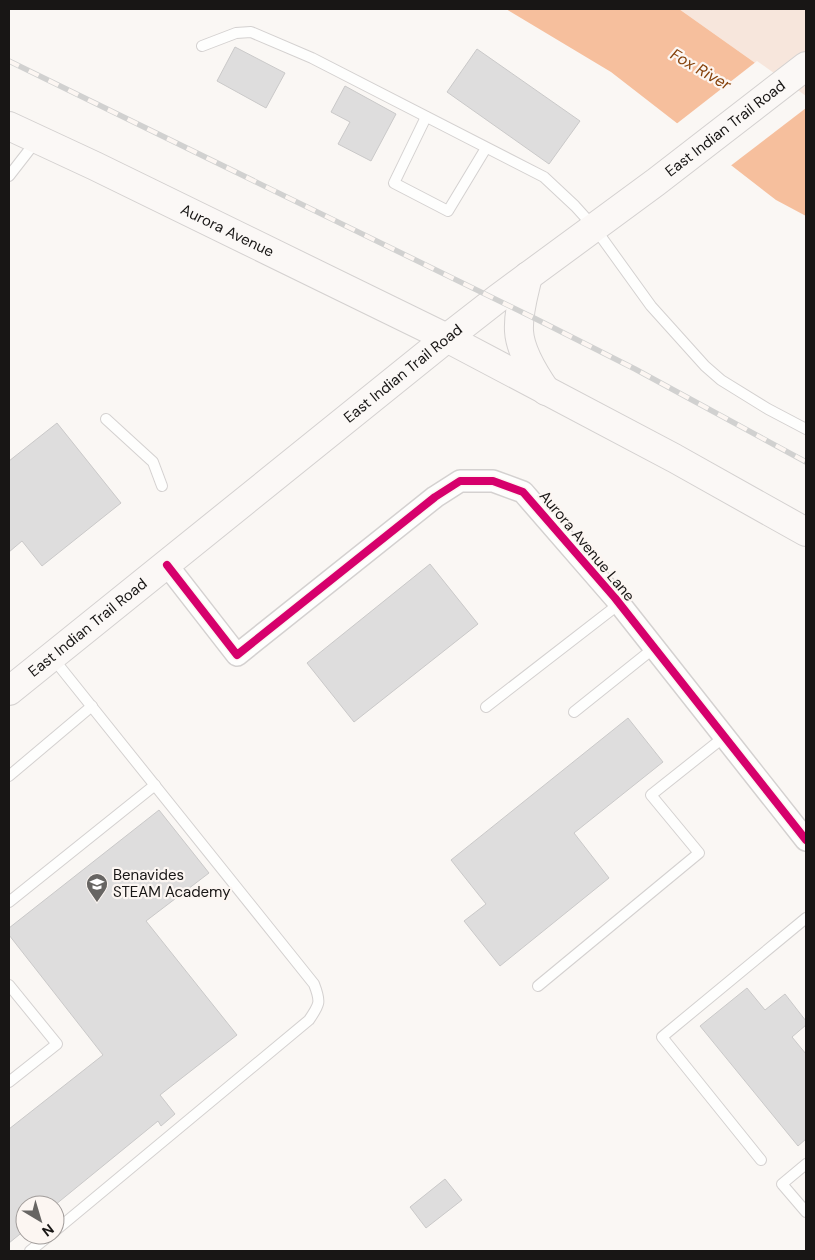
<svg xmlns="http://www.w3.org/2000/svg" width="815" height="1260" viewBox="0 0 815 1260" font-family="'DM Sans',sans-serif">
<rect width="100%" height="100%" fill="#faf7f4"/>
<!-- green -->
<polygon fill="#f7e6dc" points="679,9 806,9 806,99"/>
<!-- water -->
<polygon fill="#f6bf9d" points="506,9 679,9 806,99 806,216 776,200 611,72"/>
<!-- pier -->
<polygon fill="#faf7f4" points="757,61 806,96 806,108 729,167 675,125"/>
<!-- building -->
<g fill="#dedddd" stroke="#cac9c9">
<polygon points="235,47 285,73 266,108 217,81"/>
<polygon points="477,49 580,121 549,164 447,92"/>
<polygon points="345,86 396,114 371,161 338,144 350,122 331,112"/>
<polygon points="57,423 121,503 42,566 22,541 9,552 9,461"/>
<polygon points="430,564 478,624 354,722 307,663"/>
<polygon points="628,718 663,762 574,833 609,878 500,966 464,921 486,904 451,860"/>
<polygon points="159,810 209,873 146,921 237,1035 160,1095 175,1114 161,1126 158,1121 55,1205 25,1205 25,1230 9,1243 9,1129 103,1055 9,935 9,928"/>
<polygon points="747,988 765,1010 785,994 806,1021 806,1025 792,1037 806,1054 806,1139 798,1146 700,1026"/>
<polygon points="445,1179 462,1200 426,1228 410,1207"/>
</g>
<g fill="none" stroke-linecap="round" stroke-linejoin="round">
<!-- service casing -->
<g stroke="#d4d1d0" stroke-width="12">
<g id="service">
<polyline points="202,46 236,33 251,32 312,58 544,177 575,206 594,227 651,306 705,366 721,380 768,409 806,429"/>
<polyline points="426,117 394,183 448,211 486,148"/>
<polyline points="9,176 37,140"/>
<polyline points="106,419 153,462 162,486"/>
<path d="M52 657 314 984C321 1002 320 1004 309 1020L55 1231"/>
<polyline points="486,707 619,604"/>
<polyline points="574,712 654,648"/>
<polyline points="9,776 92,706"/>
<polyline points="9,902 155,785"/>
<polyline points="9,985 57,1044 9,1082"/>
<polyline points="538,986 699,853 651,795 724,737"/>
<polyline points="761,1160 662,1037 806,918"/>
<polyline points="806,1164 782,1184 806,1212"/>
<polyline points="30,1251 50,1235"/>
</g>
</g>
<!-- minor casing -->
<g stroke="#d4d1d0" stroke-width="24">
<polyline id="minor" points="167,565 237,655 435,497 460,481 493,481 523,492 615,598 806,840"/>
</g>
<!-- secondary casing -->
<g stroke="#d4d1d0" stroke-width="30">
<g id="secondary">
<path id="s1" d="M9 126 95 166 447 338 674 458 806 532"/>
<path d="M528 276C524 294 518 312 519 331 520 351 535 375 546 391"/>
<path id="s2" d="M9 691 447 338 497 299 656 182 806 66"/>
</g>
</g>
<!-- service -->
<use href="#service" stroke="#fefefd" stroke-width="10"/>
<!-- minor -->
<use href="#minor" stroke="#fefefd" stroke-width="21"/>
<!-- secondary -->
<use href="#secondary" stroke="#fbf8f6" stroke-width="28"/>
<!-- rail casing -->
<g stroke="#d1d1d0" stroke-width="5.5">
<polyline id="rail" points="9,61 536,319 635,369 806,462"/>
</g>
<!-- rail -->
<use href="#rail" stroke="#fcf6f2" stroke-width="4" stroke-dasharray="11" stroke-linecap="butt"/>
<!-- cycleway casing -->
<g stroke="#fcf6f2" stroke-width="11">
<polyline id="cycleway" points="167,565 237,655 435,497 460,481 493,481 523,492 615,598 806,840"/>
</g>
<!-- cycleway -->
<use href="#cycleway" stroke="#d6006c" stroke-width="8"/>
</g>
<!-- icons -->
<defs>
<g id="school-pin" transform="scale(1.125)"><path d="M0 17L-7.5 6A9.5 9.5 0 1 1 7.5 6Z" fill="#676563" stroke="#fcf6f2"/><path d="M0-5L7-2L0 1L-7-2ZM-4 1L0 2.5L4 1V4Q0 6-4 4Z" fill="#fff"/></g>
</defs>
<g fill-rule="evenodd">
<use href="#school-pin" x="97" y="884"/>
</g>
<g text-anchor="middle" stroke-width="4.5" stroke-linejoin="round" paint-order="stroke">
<!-- street labels -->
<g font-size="15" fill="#181615" stroke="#fcf6f2">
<text dy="5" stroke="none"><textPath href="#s2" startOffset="911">East Indian Trail Road</textPath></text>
<text dy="5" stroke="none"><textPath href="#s1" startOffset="242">Aurora Avenue</textPath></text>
<text dy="5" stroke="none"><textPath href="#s2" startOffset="506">East Indian Trail Road</textPath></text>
<text transform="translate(587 546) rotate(50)" y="5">Aurora Avenue Lane</text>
<text dy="5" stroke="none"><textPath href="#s2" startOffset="101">East Indian Trail Road</textPath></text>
</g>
<!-- poi labels -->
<g font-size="15" fill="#181615" stroke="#fcf6f2" text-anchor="start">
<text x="113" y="880">Benavides<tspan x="113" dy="17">STEAM Academy</tspan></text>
</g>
<!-- water labels -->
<g font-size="16" font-style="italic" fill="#85410a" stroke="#fcf6f2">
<text transform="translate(701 69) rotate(30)" y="6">Fox River</text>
</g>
</g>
<!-- border -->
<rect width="815" height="1260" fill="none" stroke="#181615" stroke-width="20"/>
<!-- north arrow -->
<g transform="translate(40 1220) rotate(142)"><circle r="24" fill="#fcf6f2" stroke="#a19c9a"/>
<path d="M0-4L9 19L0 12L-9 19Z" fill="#676563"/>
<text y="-8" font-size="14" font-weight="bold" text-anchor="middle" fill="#181615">N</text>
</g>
</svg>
